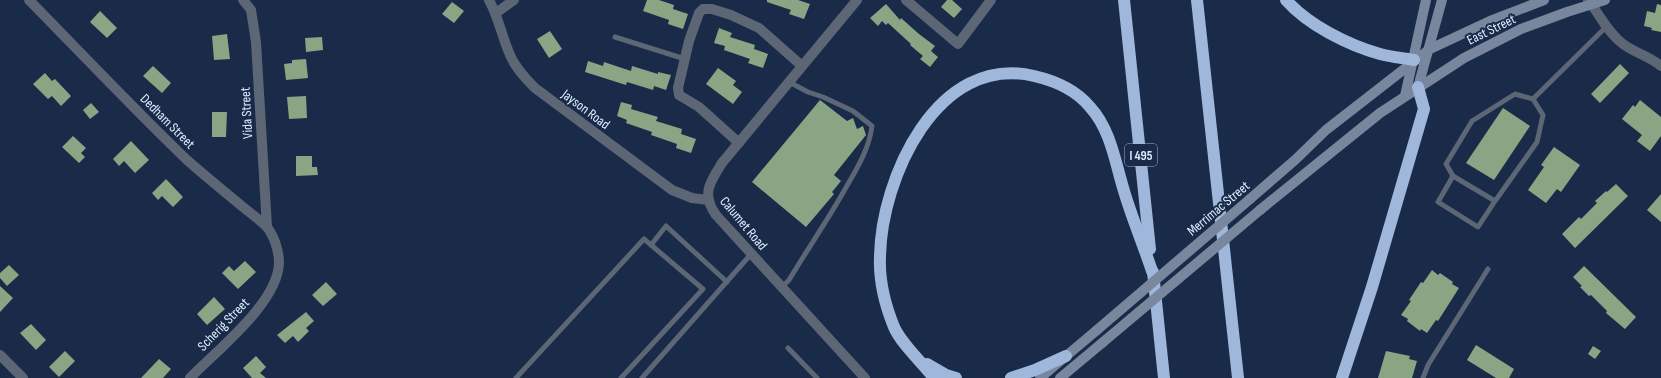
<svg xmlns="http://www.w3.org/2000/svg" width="1661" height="378" viewBox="0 0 1661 378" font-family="'Sofia Sans Condensed',sans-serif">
<rect width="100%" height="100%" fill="#192b48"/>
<!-- building -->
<g fill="#89a583">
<polygon points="647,0 659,0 674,5 673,9 688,14 683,29 668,24 669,20 643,11"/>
<polygon points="767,0 798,0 810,4 804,19 789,14 791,10 767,2"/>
<polygon points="947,0 952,0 962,9 954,18 941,7"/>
<polygon points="452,2 464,11 454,23 442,14"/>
<polygon points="886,4 900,20 901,18 919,34 935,46 931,51 938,57 930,67 920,59 923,56 910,45 911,44 888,23 886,25 882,21 878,26 870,18"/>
<polygon points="1657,4 1661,5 1661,32 1651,30 1652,28 1644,26 1647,11 1655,13"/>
<polygon points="100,11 117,28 107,38 90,22"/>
<polygon points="719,28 732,33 730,37 755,45 754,49 768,54 763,68 748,63 750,59 724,50 725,46 714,43"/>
<polygon points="550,31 562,49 549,58 537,39"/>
<polygon points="227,34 230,59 214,60 212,36"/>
<polygon points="322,37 323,50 306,52 305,38"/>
<polygon points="306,59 308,78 286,80 284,64 292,63 292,60"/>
<polygon points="588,61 603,66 604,62 631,71 632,66 658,74 658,72 671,75 666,90 654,86 653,90 627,82 626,85 585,72"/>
<polygon points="1620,64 1629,73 1600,103 1591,94"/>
<polygon points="153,66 171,83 162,93 143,76"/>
<polygon points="718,68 736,81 733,85 742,92 733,104 706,84"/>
<polygon points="45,73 52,81 55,79 71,96 61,106 52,96 48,99 33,84"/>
<polygon points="306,96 307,118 289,119 287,97"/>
<polygon points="820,100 847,121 853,118 857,129 863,126 866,135 834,175 841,181 832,192 834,194 806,227 752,182"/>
<polygon points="1640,100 1661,117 1661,136 1650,151 1637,141 1642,135 1622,119 1633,105 1635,107"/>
<polygon points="621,102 632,105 631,109 658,117 656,121 682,129 681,134 696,139 691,153 676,148 677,144 651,135 652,132 626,123 627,120 617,116"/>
<polygon points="91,103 99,112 90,119 83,110"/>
<polygon points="1503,108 1530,126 1494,180 1466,163"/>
<polygon points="212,112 227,112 226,137 212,137"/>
<polygon points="73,136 86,148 81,153 85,157 79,163 62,147"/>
<polygon points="131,141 149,160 135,173 124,161 119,166 113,159"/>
<polygon points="1554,147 1580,165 1561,192 1557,189 1546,203 1528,190 1544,167 1541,165"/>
<polygon points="296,156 312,156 312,167 317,167 318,175 296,176"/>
<polygon points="166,179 183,197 173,207 162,196 158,200 152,193"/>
<polygon points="1616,184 1628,196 1575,248 1562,234 1579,217 1581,219 1597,203 1595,201 1606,191 1607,192"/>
<polygon points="1661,194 1661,222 1647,210"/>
<polygon points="245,261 256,272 238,289 222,273 229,266 234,271"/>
<polygon points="9,265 19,275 7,286 0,278 0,273"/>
<polygon points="1584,266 1636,317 1625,329 1606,313 1607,311 1591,295 1589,296 1580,287 1582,286 1573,277"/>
<polygon points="1432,270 1438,275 1440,273 1453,282 1452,284 1459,288 1438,321 1436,320 1427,333 1421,329 1420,331 1407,321 1408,319 1401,315 1411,301 1409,300 1421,282 1423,283"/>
<polygon points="326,282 337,294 323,306 312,295"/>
<polygon points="0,286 13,298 0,312"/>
<polygon points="214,297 225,309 207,325 197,314"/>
<polygon points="306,312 314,321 306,328 309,331 298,342 293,336 285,343 277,335"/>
<polygon points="31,324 46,340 36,350 20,333"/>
<polygon points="1476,345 1514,369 1509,378 1496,378 1467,360"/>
<polygon points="1593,346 1601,351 1595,359 1588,354"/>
<polygon points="65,351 75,361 59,377 49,367"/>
<polygon points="1386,351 1410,356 1409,359 1417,361 1412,378 1378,378"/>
<polygon points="256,356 266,367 260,373 266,378 252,378 243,368"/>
<polygon points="159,359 171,369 163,378 141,378"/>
</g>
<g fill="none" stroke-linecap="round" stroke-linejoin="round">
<!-- lane -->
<g stroke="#5c6675" stroke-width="5">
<polyline points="615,37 685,59"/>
<polyline points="1533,99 1606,27"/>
<polyline points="1453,176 1438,202 1478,227 1495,201 1498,197 1537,142 1543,115 1533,99 1515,94 1472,121 1446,164 1453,176 1495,201"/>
<polyline points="651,245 666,226 727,282"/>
<path d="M782 287 789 280C807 250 827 221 844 191 856 170 869 150 872 126L853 111 823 97 808 92 789 82"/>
<polyline points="788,348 817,378"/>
<polyline points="516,378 644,239 703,289 621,378"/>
<polyline points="642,378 751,254"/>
<polyline points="1423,378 1428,365 1488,269"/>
</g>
<!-- street -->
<g stroke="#5c6675" stroke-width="10">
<path d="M29 0C82 54 133 108 187 160 205 176 224 191 243 207 250 213 259 219 266 226 274 235 279 251 279 263 278 303 216 351 190 378"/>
<polyline points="243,0 251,10 256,42 267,227"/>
<path d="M489 0C498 16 501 33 508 50 513 65 524 77 535 88L672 190 692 198 708 200"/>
<path d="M857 0 722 163C710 182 701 194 716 215L865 378"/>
<polyline points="906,0 958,44 991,0"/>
<path d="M1588 0C1600 15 1608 33 1623 44 1635 53 1649 56 1661 66"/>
<polyline points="496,13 514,0"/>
<polyline points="739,143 699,107 679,95 678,88 689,41 699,13 703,9 712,9 731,15 759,28 802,66"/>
<polyline points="0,355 23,378"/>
</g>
<!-- secondary -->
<g stroke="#78879e" stroke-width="10">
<polyline points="1418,87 1442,0"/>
<polyline points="1405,96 1426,0"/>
<polyline points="1250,199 1295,160 1326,130 1430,49 1490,21 1544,0"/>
<polyline points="1260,210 1380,113 1464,58 1521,29 1567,12 1605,0"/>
<polyline points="1040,378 1097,330"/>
<polyline points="1060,378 1102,343"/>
</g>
<!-- highway -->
<g stroke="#9fb7db" stroke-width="12">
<polyline points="1124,0 1150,249"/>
<polyline points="1197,0 1238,378"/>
<path d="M1286 0C1308 25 1348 45 1380 54 1391 57 1403 58 1414 60"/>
<polyline points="1153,272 1164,378"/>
<polyline points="927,364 946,375 956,378"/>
<path d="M934 378C922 362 902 345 894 327 885 305 879 281 880 257 881 179 937 53 1034 76 1056 81 1076 90 1090 107 1111 130 1115 162 1124 191 1132 218 1143 244 1152 271"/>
<polyline points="1011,378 1035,370 1066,356"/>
<polyline points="1342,378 1372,287 1424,109 1418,87"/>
</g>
<!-- secondary-bridge -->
<g stroke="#78879e" stroke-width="10">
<polyline points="1097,330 1250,199"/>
<polyline points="1102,343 1260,210"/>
</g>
</g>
<g text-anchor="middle" stroke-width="4" stroke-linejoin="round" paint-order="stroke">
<!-- shield labels -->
<rect fill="#192b48" stroke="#a4b2c8" stroke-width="1" x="1125" y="144" width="32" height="22" rx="3"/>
<g font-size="13" font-weight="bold" fill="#dfecff">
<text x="1141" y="160">I 495</text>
</g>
<!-- street labels -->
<g font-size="14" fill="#dfecff" stroke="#192b48">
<text transform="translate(1491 29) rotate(-26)" y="5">East Street</text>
<text transform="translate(586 109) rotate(37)" y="5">Jayson Road</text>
<text transform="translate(246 113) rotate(-93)" y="5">Vida Street</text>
<text transform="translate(168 121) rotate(45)" y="5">Dedham Street</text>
<text transform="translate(1218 208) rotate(-40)" y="5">Merrimac Street</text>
<text transform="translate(744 223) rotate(50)" y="5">Calumet Road</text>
<text transform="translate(223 324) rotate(-46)" y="5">Scherig Street</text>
</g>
</g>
</svg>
